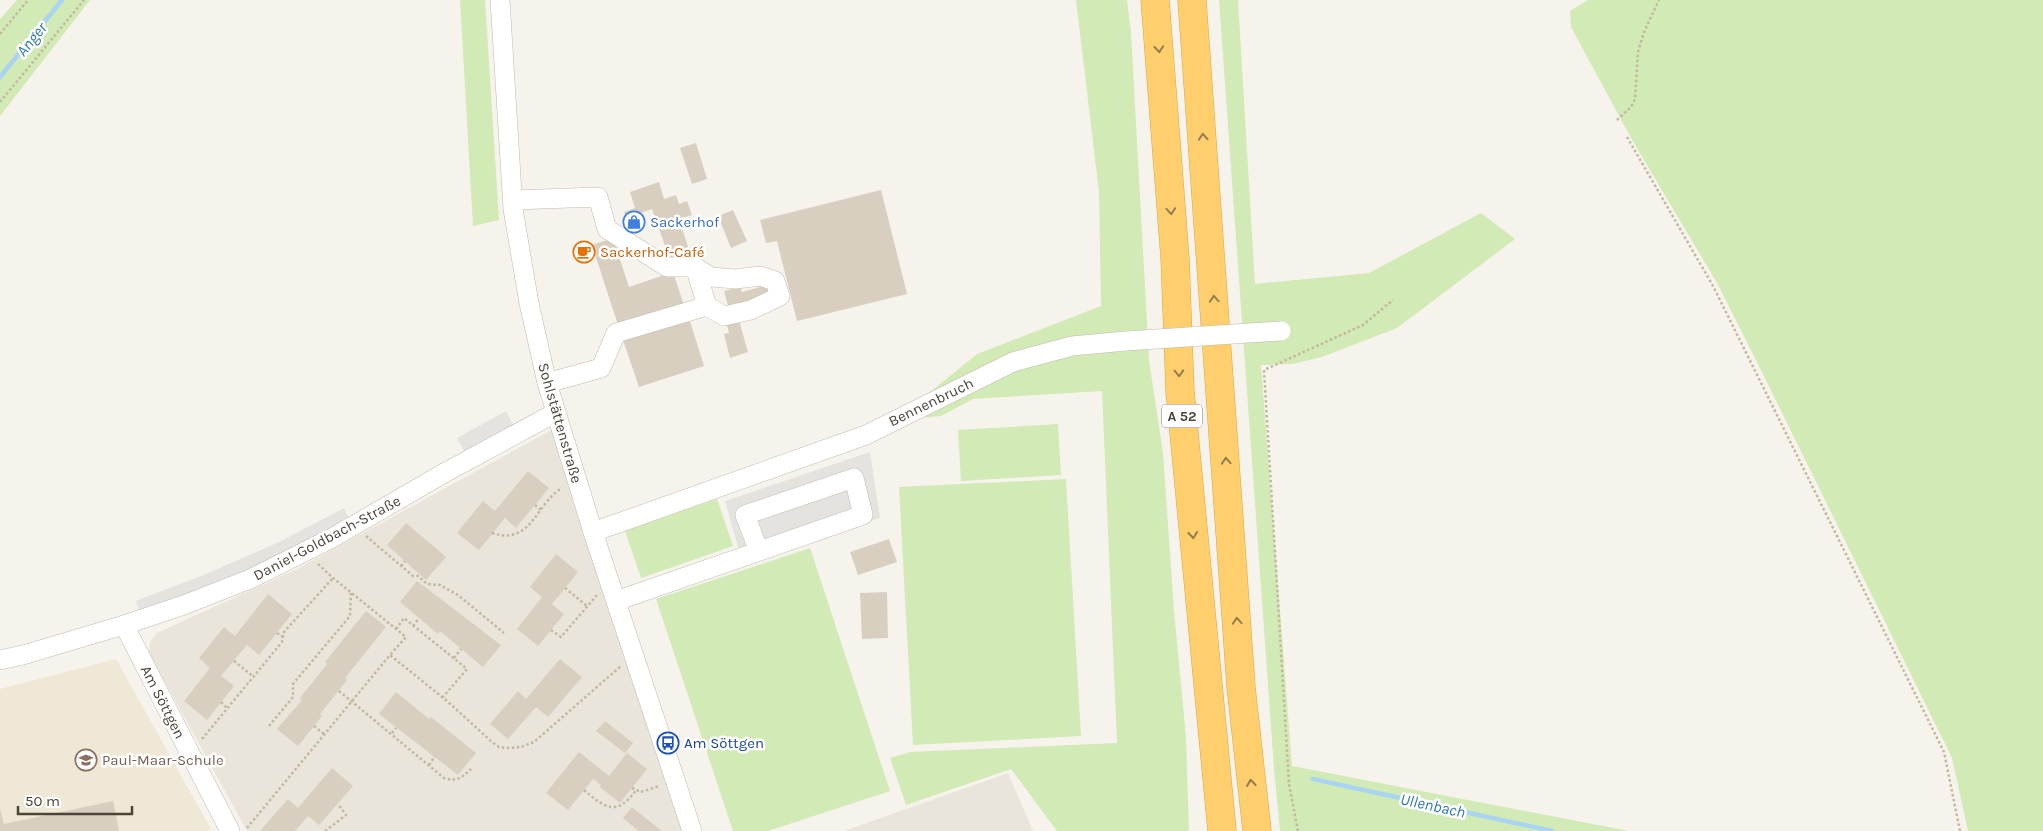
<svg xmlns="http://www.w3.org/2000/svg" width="2043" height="831" viewBox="0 0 2043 831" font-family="Karla,sans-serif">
<rect width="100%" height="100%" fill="#f6f3ec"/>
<!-- residential -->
<g fill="#eae5da">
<polygon points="557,427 683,831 247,831 149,653 150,642 157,633 297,569"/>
<polygon points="1008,773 1033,831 844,831"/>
</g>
<!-- education -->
<polygon fill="#efe8d6" points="116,659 212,831 0,831 0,689"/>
<!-- green -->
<g fill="#d2eab5">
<polygon points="17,0 90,0 0,116 0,19"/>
<polygon points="460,0 485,0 499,220 473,226"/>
<polygon points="1076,0 1127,0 1131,32 1149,360 1163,453 1174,611 1186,737 1189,831 1057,831 1011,769 906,805 890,758 910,752 1117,743 1102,391 973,399 941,416 896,420 977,354 1101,306 1099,192"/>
<polygon points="1219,0 1238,0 1255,284 1369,273 1481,213 1515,239 1397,328 1322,357 1292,364 1261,365 1292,766 1629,831 1280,831 1274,769"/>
<polygon points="1588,0 2043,0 2043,831 1968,831 1952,758 1756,360 1717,283 1631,138 1571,27 1570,11"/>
<polygon points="1058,424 1061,475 961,481 958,430"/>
<polygon points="1066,479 1081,736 913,745 899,487"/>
<polygon points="717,499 733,546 641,578 625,531"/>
<polygon points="810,548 890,791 768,831 733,831 656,599"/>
</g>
<!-- parking -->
<g fill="#e5e3e0">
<polygon points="506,411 513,425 464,451 457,438"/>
<polygon points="870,452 880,518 743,565 725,501"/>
<polygon points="344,508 350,521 290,553 140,614 136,601 206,574 279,542"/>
</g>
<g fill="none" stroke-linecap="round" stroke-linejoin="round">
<!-- stream -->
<g stroke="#a9d4f2" stroke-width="4.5">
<polyline points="0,77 62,0"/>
<polyline points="1313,779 1552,831"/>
</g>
</g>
<!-- building -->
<g fill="#d8cfc1">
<polygon points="696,143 707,179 692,184 680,148"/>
<polygon points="659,182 664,199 676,195 679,204 687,201 692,215 679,219 690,253 670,260 652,209 638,214 643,230 631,234 624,212 635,208 630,192"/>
<polygon points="881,190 907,294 797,321 777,241 766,243 760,220"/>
<polygon points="733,210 747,241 731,248 718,216"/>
<polygon points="613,238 629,287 673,272 684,305 618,325 592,245"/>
<polygon points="768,285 771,296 729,309 724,291 740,287 742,292"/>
<polygon points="738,317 748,352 730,358 724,334 729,333 726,321"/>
<polygon points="689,318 704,366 639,387 623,340"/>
<polygon points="528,471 549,488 516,528 505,518 479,550 457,533 483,501 495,511"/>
<polygon points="406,523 446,557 426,580 387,545"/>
<polygon points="889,539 897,562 858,575 850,552"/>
<polygon points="556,554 578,572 552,604 564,614 538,646 517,629 542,597 530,587"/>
<polygon points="417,581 501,645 483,667 440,631 438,634 400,602"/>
<polygon points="887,592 888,638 862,639 860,593"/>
<polygon points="268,594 292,614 259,655 247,645 221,676 234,686 207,720 184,701 210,668 199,658 224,627 235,636"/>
<polygon points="366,611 386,627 345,678 347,680 320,714 322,716 298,746 277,729 302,700 300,698 327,664 325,662"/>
<polygon points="560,659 582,677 548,717 536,707 508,739 490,724 518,691 526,699"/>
<polygon points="396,692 429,719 431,717 476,753 458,775 379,714"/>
<polygon points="605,721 633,743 625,753 596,731"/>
<polygon points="579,752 609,776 627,753 647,769 620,803 600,787 601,785 593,779 568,810 546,793"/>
<polygon points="332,768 353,786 319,825 308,816 295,831 260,831 288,799 298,808"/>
<polygon points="113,801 119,831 0,831 0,809 4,824"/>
<polygon points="632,807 638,812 662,831 639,831 635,828 623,818"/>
</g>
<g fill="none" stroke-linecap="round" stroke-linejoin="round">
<!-- minor casing -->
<g stroke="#c2bbae" stroke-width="20">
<g id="minor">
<polyline points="500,0 513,209 529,303 547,383 593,532 692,831"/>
<polyline points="513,200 598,197 607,229 667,267 695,267 707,306 616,333 601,368 547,383"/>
<polyline points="695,267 711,277 736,279 760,276 775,281 780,296 751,310 724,316 707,306"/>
<polyline points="593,532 866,435 1013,362 1072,346 1126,341"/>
<polyline points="616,601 863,515 854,478 745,515 759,551"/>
<polyline points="124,625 230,831"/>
<polyline points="0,660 23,655 124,625 184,605 250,579 332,538 446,472 555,413"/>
</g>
</g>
<!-- highway casing -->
<g stroke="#e0a43c" stroke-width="29">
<g id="highway">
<polyline points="1155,0 1175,258 1180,391 1222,831"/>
<polyline points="1192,0 1241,687 1257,831"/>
</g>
</g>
<!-- path -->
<g stroke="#c4b79f" stroke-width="2.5" stroke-dasharray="2.5 2.5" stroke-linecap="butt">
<polyline points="0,34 28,0"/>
<polyline points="0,102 84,0"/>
<polyline points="1617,120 1631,107 1635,99 1638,52 1644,32 1659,0"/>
<polyline points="1627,137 1713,286 1944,752 1960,831"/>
<polyline points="535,505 541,510"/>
<path d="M492 533C532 546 535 504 562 488"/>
<polyline points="366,536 413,576 418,576 427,584 440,585 458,595 504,633"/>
<polyline points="318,564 333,578 406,637 390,655"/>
<polyline points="401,566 405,561"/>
<polyline points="565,588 587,606"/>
<polyline points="413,626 419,618"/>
<polyline points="396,629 404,618 467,669 443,697"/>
<polyline points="551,630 561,637 597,595"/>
<polyline points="277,633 283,637"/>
<polyline points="454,658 461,649"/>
<polyline points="234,661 254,677"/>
<path d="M339 691 444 778C456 782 462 778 471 769"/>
<polyline points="221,702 227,708"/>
<polyline points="269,726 293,697 293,684 350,616 351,593"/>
<polyline points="314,726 324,734"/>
<polyline points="392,733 396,728"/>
<polyline points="202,739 282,642 284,632 333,578"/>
<polyline points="429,765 435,756"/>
<polyline points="632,788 641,792 659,786"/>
<path d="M584 790C605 808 617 817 636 790"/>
<polyline points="247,828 390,655 447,701 492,742 499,747 507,748 521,747 534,742 621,666"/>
<polyline points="325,831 346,815 338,804"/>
<polyline points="1298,831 1289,784 1264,370 1363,325 1393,300"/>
</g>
<!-- minor -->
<use href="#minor" stroke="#fff" stroke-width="19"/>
<!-- highway -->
<use href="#highway" stroke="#ffcf6e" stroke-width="28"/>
<!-- minor-bridge casing -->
<g stroke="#c2bbae" stroke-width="20" stroke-linecap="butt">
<polyline id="minor-bridge" points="1126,341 1281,331"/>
</g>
<!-- minor-bridge -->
<use href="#minor-bridge" stroke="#fff" stroke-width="19"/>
</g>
<!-- one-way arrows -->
<defs><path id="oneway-chevron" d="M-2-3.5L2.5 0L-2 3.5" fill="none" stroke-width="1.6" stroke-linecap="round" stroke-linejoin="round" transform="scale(1.25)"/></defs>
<g stroke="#937c4e">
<use href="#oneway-chevron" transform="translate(1159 49) rotate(86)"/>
<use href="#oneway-chevron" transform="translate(1203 137) rotate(-94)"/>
<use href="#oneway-chevron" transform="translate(1171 211) rotate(86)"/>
<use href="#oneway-chevron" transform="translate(1214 299) rotate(-94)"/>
<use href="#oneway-chevron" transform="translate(1179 373) rotate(88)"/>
<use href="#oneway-chevron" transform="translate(1226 461) rotate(-94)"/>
<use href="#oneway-chevron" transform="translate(1193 535) rotate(84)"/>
<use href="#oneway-chevron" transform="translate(1237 621) rotate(-94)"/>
<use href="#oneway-chevron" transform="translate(1251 783) rotate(-96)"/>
</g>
<!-- icons -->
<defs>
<g id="shop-ring" transform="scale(1.125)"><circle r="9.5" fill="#fff" stroke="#3f7fe0" stroke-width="1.5"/><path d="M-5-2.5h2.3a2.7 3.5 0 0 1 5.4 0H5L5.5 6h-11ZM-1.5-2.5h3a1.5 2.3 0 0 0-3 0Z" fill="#3f7fe0"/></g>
<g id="cafe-ring" transform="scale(1.125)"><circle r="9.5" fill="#fff" stroke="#e8710a" stroke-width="1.5"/><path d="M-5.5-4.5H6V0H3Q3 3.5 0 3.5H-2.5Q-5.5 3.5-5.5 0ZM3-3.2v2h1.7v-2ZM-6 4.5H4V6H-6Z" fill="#e8710a"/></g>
<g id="bus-ring" transform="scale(1.125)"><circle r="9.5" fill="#fff" stroke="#1a4fb4" stroke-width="1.5"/><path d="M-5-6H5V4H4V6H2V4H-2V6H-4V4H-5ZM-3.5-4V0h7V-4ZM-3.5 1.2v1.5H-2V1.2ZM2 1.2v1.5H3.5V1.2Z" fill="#1a4fb4"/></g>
<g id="school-ring" transform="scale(1.125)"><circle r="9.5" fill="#fff" stroke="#8d6e63" stroke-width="1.5"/><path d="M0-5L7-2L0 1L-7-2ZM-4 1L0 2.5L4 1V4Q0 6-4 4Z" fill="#8d6e63"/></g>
</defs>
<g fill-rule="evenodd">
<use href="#shop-ring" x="634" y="222"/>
<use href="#cafe-ring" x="584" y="252"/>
<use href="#bus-ring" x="668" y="743"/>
<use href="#school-ring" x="86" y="760"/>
</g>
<g text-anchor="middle" stroke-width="5" stroke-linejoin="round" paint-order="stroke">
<!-- shield labels -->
<rect fill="#fff" stroke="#817c74" stroke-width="1" x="1162" y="404.5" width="40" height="23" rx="4"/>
<g font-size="14" font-weight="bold" fill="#4b4439">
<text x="1182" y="421">A 52</text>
</g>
<!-- shop labels -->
<g font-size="15" fill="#366cbe" stroke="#fff" text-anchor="start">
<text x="650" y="227">Sackerhof</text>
</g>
<!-- food labels -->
<g font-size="15" fill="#c56008" stroke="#fff" text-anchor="start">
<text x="600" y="257">Sackerhof-Café</text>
</g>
<!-- street labels -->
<g font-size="15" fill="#4b4439" stroke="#fff">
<text transform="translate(931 402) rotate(-26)" y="5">Bennenbruch</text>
<text transform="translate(560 423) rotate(74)" y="5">Sohlstättenstraße</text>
<text transform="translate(327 538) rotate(-28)" y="5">Daniel-Goldbach-Straße</text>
<text transform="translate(163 702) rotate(63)" y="5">Am Söttgen</text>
</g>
<!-- transit labels -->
<g font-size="15" fill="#164399" stroke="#fff" text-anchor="start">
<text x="684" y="748">Am Söttgen</text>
</g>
<!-- education labels -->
<g font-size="15" fill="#785e54" stroke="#fff" text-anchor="start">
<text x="102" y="765">Paul-Maar-Schule</text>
</g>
<!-- water labels -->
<g font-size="16" font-style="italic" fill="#2e7ab2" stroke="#fff">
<text transform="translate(31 39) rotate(-51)" y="6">Anger</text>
<text transform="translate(1433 805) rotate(12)" y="6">Ullenbach</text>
</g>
</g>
<!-- scale -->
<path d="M18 806v8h114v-8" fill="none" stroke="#4b4439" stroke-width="2.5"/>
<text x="25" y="806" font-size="15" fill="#4b4439" stroke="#ffffff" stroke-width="4" paint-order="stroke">50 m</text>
</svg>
